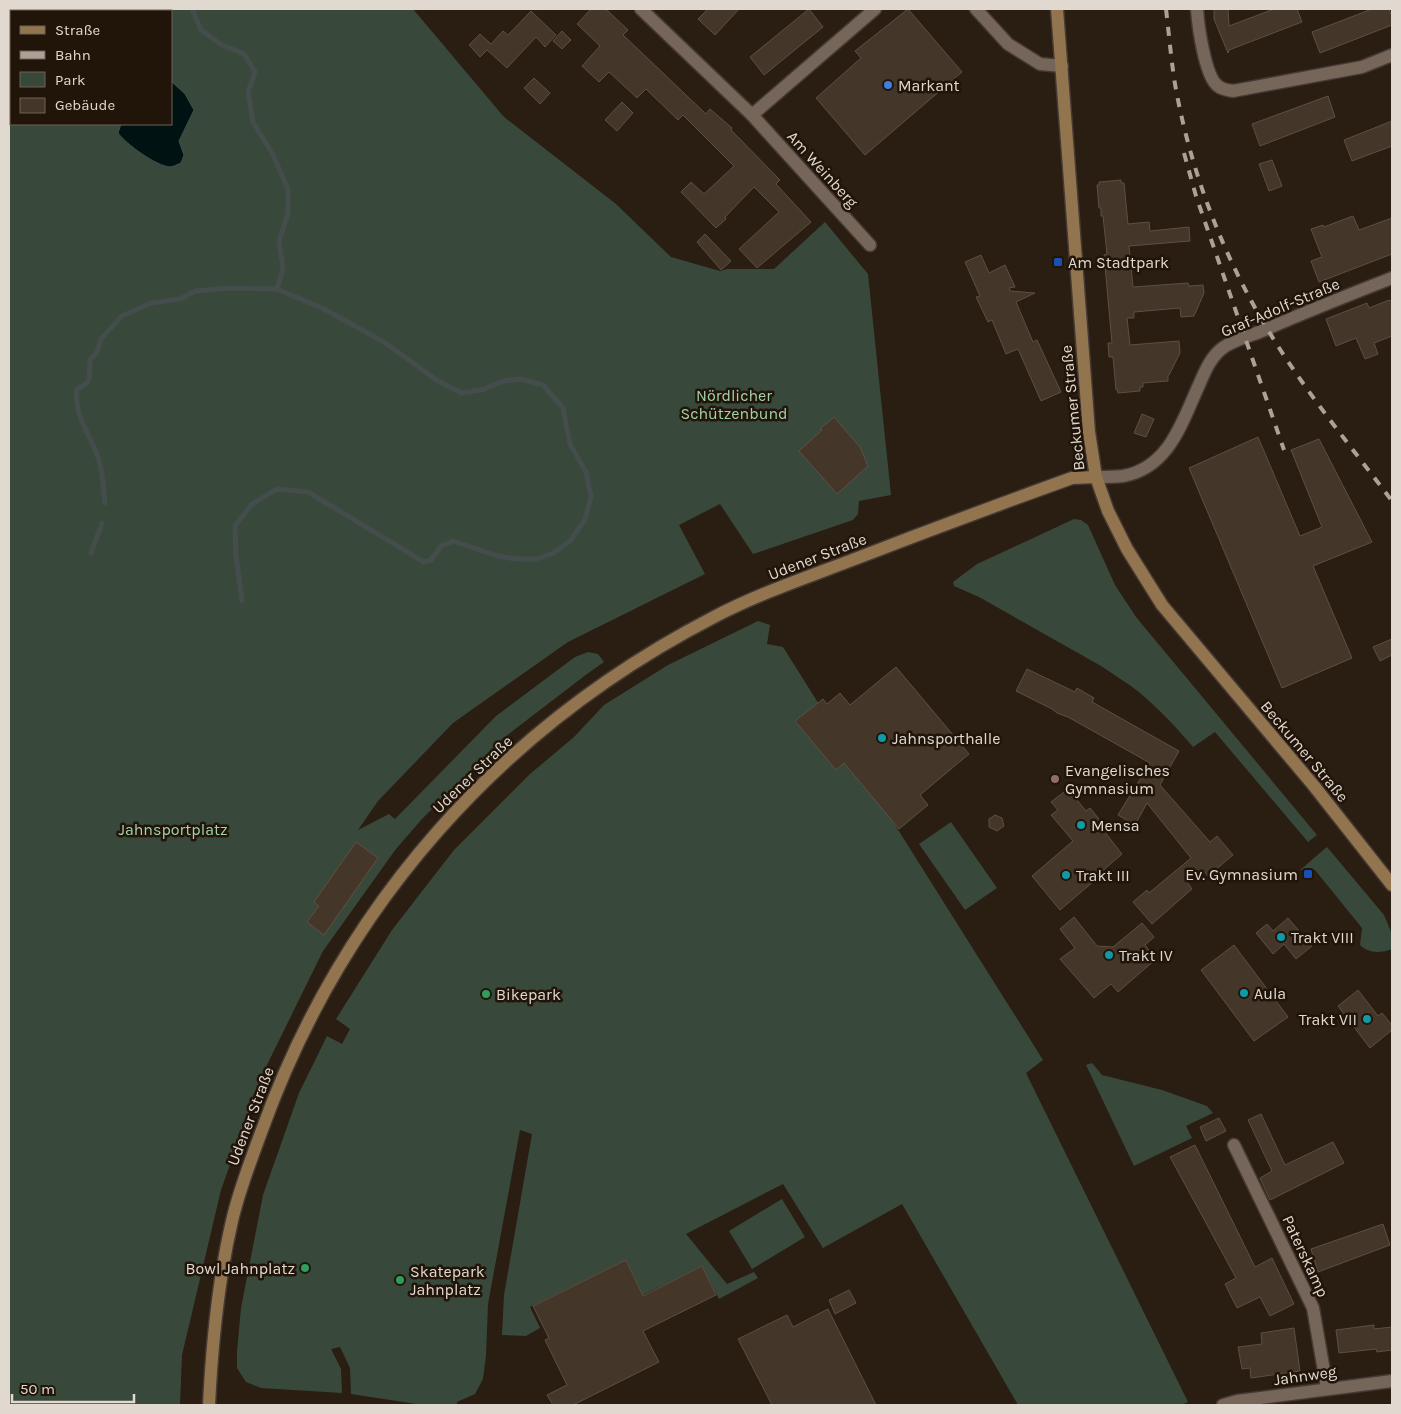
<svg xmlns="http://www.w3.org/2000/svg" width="1401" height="1414" viewBox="0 0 1401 1414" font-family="Karla,sans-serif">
<rect width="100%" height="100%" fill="#2a1d12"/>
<!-- green -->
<g fill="#38493c" fill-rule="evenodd">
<path d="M9 9H413L504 117 616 204 671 257 720 271 727 269H774L825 222 868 274 891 495 859 501 858 514 853 520 753 554 720 504 679 525 705 574 568 642 453 723 378 801 358 830 389 814 395 819 496 716 575 657 588 652 598 654 604 662 587 674 502 739 422 819 396 849 323 951 262 1075 221 1190 182 1355 180 1405H9ZM11 11H171V124H11Z"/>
<path d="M1074 519 1081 520 1088 525 1115 585 1136 617 1317 835 1308 842 1215 732 1193 747C1177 728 1160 710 1140 693 1128 683 1114 675 1101 666L979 597 954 586 953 582 977 564Z"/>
<polygon points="758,621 770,625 767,644 783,647 1043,1060 1026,1073 1188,1402 1181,1405 1018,1405 902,1204 823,1248 783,1184 686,1234 727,1284 754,1272 758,1278 719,1299 702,1266 641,1296 634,1282 636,1280 626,1260 530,1307 540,1328 526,1336 502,1335 504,1295 532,1134 520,1130 488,1304 486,1355 483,1379 475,1394 457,1402 457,1405 423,1405 351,1394 350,1368 340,1347 331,1349 341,1369 342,1393 261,1388 246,1382 237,1368 237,1351 241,1308 263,1195 299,1093 327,1036 342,1044 350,1029 336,1019 392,930 454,850 530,774 574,737 604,705 668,665"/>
<polygon points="951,822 997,888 965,910 919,844"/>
<path d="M1327 847 1384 915 1392 934V949C1381 953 1369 954 1360 945L1362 928 1315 870H1300Z"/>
<polygon points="1092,1063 1102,1075 1162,1090 1207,1106 1213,1113 1186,1126 1192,1138 1134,1166 1086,1065"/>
<polygon points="782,1199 805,1237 752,1269 729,1231"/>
</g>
<!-- water -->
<path fill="#001212" stroke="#444d4b" d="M171 81 185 94 194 110 179 141 184 155 181 163C178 164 173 167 170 167 156 166 126 144 118 133L121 124H171Z"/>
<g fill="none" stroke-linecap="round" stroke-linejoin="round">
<!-- stream -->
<g stroke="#444d4b" stroke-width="5">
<polyline points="192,9 201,30 220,44 244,54 255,72 248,92 253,122 272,153 288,189 288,213 279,241 283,268 277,289"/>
<path d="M105 503C103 486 103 468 96 452 87 429 74 415 77 389L86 384 89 379 90 360 97 352 101 339 122 316 151 303 180 299 195 291 230 288 277 289 324 309 384 342 438 381 461 393 482 390 503 381 521 379 543 385 563 408 570 444 586 472 591 497 585 520 570 541 554 553 536 559H516L497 556 453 541 441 546 431 560 424 562 308 492 277 489 252 504 235 526 236 556 242 601"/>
<polyline points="91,553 102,523"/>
</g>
</g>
<!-- building -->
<g fill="#45362a" stroke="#5f4f42">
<polygon points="591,9 606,9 628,30 623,35 706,114 710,109 732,128 731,130 780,180 776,184 811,222 757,268 739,249 779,212 754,187 725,217 726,219 716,228 681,192 691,182 704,194 734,166 683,115 678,120 646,89 637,98 609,72 599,82 582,66 600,46 577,24"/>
<polygon points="708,9 739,9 715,35 698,19"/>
<polygon points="809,9 823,27 764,75 750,57"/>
<polygon points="908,9 962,72 865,155 816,98 861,58 855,51"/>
<polygon points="1214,9 1228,9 1229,26 1274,9 1297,9 1302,22 1229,50 1228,53 1214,19"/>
<polygon points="1372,9 1389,9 1392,16 1392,25 1320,53 1312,32"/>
<polygon points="531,11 556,35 545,47 536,37 507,68 487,50 480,57 469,45 480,34 491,44 503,31 508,35"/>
<polygon points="562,31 571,40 562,49 553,41"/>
<polygon points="534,78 550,93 540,104 524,88"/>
<polygon points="1328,96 1335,117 1260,146 1252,124"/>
<polygon points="622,102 633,113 617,131 605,120"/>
<polygon points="1392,121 1392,146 1352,161 1344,140"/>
<polygon points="1272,160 1282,186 1269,191 1259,164"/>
<polygon points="1121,180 1121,183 1124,183 1128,224 1149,222 1150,231 1189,227 1190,241 1129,246 1133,287 1188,283 1189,286 1203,285 1204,293 1194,316 1181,317 1180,308 1134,312 1134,318 1127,318 1130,345 1179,341 1180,353 1169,375 1168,375 1168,381 1143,383 1143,387 1140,387 1140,391 1118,393 1117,389 1116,390 1113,357 1109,357 1108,343 1112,343 1104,255 1107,254 1103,216 1101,216 1101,208 1099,208 1097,185 1099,185 1099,182"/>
<polygon points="1353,216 1359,230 1392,218 1392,254 1319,282 1311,261 1322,257 1311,229 1323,225 1324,227"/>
<polygon points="705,234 731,261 721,270 697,242"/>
<polygon points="981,255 989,273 1005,265 1015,287 1009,288 1010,291 1035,293 1016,302 1033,342 1037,340 1061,392 1041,401 1018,349 1006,354 992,320 988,322 976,297 980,296 965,262"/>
<polygon points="1389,300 1390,301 1392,300 1392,336 1374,343 1378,354 1365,359 1356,338 1336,346 1326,319 1367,303 1369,308"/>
<polygon points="1142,414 1154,419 1146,437 1134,433"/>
<polygon points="834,417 860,447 868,466 837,494 799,451 822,430 820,429"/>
<polygon points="1258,437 1300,536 1322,527 1291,450 1319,439 1372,542 1313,566 1352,658 1282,688 1189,468"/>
<polygon points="1392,639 1392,655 1380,661 1373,647"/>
<polygon points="896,667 969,754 920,795 928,805 899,829 844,763 836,770 795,721 823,699 827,704 840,693 850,705"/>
<polygon points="1027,669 1075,692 1077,688 1094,698 1092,702 1179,751 1160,785 1210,842 1217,836 1233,855 1208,876 1203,870 1187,882 1192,889 1152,924 1133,902 1147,890 1149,893 1191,858 1147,803 1135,825 1118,815 1150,763 1068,717 1057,713 1052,709 1016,691"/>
<polygon points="1068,789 1086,811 1090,808 1107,829 1104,831 1122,854 1100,873 1101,875 1060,910 1032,876 1073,841 1051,815 1058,810 1051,802"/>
<polygon points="995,815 1002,818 1004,826 997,831 989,827 989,819"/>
<polygon points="356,842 378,858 324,935 307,922 319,906 314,902"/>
<polygon points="1074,917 1097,946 1113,947 1142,923 1154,937 1145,945 1156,959 1118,992 1111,984 1094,998 1060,959 1075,948 1060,929"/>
<polygon points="1288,918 1312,946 1296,959 1284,944 1273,954 1256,933 1267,924 1273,931"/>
<polygon points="1234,945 1288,1017 1254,1041 1201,970"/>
<polygon points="1358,990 1378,1016 1382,1013 1392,1025 1392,1030 1370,1048 1338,1006"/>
<polygon points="1261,1114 1285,1165 1333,1142 1344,1163 1270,1200 1260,1178 1272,1171 1248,1120"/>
<polygon points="1219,1118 1226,1131 1206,1141 1200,1127"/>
<polygon points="1195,1145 1255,1267 1272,1258 1294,1304 1270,1316 1260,1297 1237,1308 1225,1284 1236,1278 1170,1157"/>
<polygon points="1383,1224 1390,1245 1318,1272 1311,1249"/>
<polygon points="626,1260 643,1296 702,1266 716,1295 643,1331 659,1362 573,1405 553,1405 547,1395 567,1385 545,1340 549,1338 533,1306"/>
<polygon points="849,1290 856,1303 835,1314 829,1300"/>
<polygon points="828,1309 876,1405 772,1405 738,1339 787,1315 793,1327"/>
<polygon points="1374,1325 1374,1329 1392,1327 1392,1350 1377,1352 1376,1349 1339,1353 1336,1330"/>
<polygon points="1294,1328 1300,1371 1251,1378 1250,1368 1242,1369 1238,1347 1262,1344 1261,1333"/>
</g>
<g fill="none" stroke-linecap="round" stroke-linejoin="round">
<!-- minor casing -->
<g stroke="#443933" stroke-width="15">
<g id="minor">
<polyline points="641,9 752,115 870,245"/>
<polyline points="976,9 1008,44 1040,64 1062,66"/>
<path d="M1197 9C1198 25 1205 77 1218 86 1223 90 1228 90 1233 91L1362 67 1392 55"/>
<polyline points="752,115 875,9"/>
<path d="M1096 477C1105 477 1114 477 1123 476 1169 468 1182 422 1199 385 1205 371 1211 356 1224 347 1238 338 1254 335 1269 328 1310 310 1351 294 1392 278"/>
<polyline points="1234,1145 1313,1308 1327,1388"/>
<polyline points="1223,1405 1237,1401 1392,1381"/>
</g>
</g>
<!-- secondary casing -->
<g stroke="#443933" stroke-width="15">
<g id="secondary">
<polyline points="1057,9 1089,432 1096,477 1108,511 1127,549 1162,605 1314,786 1392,885"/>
<path d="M209 1405C212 1344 218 1281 232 1221 239 1190 251 1160 262 1130 343 905 501 727 714 617 756 595 802 579 847 562 922 533 997 505 1072 478L1096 477"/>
</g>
</g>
<!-- minor -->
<use href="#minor" stroke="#766659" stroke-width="12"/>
<!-- secondary -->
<use href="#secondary" stroke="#92754f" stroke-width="12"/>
<!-- rail -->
<g stroke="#aba198" stroke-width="4" stroke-dasharray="9 9" stroke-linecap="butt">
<path d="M1166 9C1169 34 1171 59 1175 84 1190 170 1223 256 1268 330 1304 390 1350 445 1392 501"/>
<polyline points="1184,153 1196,196 1284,450"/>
</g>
</g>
<!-- markers -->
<circle fill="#3f7fe0" stroke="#211409" stroke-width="2" cx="888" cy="85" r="5"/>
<g fill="#1a4fb4" stroke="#211409" stroke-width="2">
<rect x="1053" y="257" width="10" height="10" rx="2.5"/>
<rect x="1303" y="869" width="10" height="10" rx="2.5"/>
</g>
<g fill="#0f9aa8" stroke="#211409" stroke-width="2">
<circle cx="882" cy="738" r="5"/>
<circle cx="1081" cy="825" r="5"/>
<circle cx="1066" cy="875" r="5"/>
<circle cx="1281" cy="937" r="5"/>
<circle cx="1109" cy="955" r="5"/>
<circle cx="1244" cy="993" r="5"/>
<circle cx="1367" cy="1019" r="5"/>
</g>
<circle fill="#8d6e63" stroke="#211409" stroke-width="2" cx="1055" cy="779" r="5"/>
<g fill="#2e9e5b" stroke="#211409" stroke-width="2">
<circle cx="486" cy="994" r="5"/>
<circle cx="305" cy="1268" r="5"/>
<circle cx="400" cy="1280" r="5"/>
</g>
<g text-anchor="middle" stroke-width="5" stroke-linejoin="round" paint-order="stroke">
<!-- poi labels -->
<g font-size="16" fill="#e1d8d0" stroke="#211409" text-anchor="start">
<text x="898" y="91">Markant</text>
<text x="1068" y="268">Am Stadtpark</text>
<text x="892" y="744">Jahnsporthalle</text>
<text x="1065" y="776">Evangelisches<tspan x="1065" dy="18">Gymnasium</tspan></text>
<text x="1091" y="831">Mensa</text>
<text x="1298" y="880" text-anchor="end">Ev. Gymnasium</text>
<text x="1076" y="881">Trakt III</text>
<text x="1291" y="943">Trakt VIII</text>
<text x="1119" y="961">Trakt IV</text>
<text x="1254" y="999">Aula</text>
<text x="496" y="1000">Bikepark</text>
<text x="1357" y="1025" text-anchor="end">Trakt VII</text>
<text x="295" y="1274" text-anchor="end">Bowl Jahnplatz</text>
<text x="410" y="1277">Skatepark<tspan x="410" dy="18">Jahnplatz</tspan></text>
</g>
<!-- street labels -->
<g font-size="16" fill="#e1d8d0" stroke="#211409">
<text transform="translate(823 169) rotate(48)" y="6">Am Weinberg</text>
<text transform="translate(1280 307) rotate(-23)" y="6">Graf-Adolf-Straße</text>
<text transform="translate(1072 408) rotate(-96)" y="6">Beckumer Straße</text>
<text transform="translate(817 556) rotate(-21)" y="6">Udener Straße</text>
<text transform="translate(1305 751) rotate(50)" y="6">Beckumer Straße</text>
<text transform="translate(472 774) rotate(-44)" y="6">Udener Straße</text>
<text transform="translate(250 1116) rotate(-69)" y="6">Udener Straße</text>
<text transform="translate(1306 1256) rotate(65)" y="6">Paterskamp</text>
<text transform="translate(1305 1375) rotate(-8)" y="6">Jahnweg</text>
</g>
<!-- park labels -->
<g font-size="16" fill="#a0d4ad" stroke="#211409">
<text x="734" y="401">Nördlicher<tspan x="734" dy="18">Schützenbund</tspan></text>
<text x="173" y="835">Jahnsportplatz</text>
</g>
</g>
<!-- border -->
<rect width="1401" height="1414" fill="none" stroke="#e1d8d0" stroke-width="20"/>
<!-- legend -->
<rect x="10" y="10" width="162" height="115" fill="#211409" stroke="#6e6259"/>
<rect x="20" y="26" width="25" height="8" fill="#92754f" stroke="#6e6259"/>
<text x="55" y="35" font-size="15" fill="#e1d8d0">Straße</text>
<rect x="20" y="51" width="25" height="8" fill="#aba198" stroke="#6e6259"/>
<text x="55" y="60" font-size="15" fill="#e1d8d0">Bahn</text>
<rect x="20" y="72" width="25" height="15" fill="#38493c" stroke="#6e6259"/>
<text x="55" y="85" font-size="15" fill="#e1d8d0">Park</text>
<rect x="20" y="98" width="25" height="15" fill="#45362a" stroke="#6e6259"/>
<text x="55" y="110" font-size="15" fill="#e1d8d0">Gebäude</text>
<!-- scale -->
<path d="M12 1394v8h122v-8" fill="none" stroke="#e1d8d0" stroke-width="2.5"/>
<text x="20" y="1394" font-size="15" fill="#e1d8d0" stroke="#211409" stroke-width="4" paint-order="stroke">50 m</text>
</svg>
